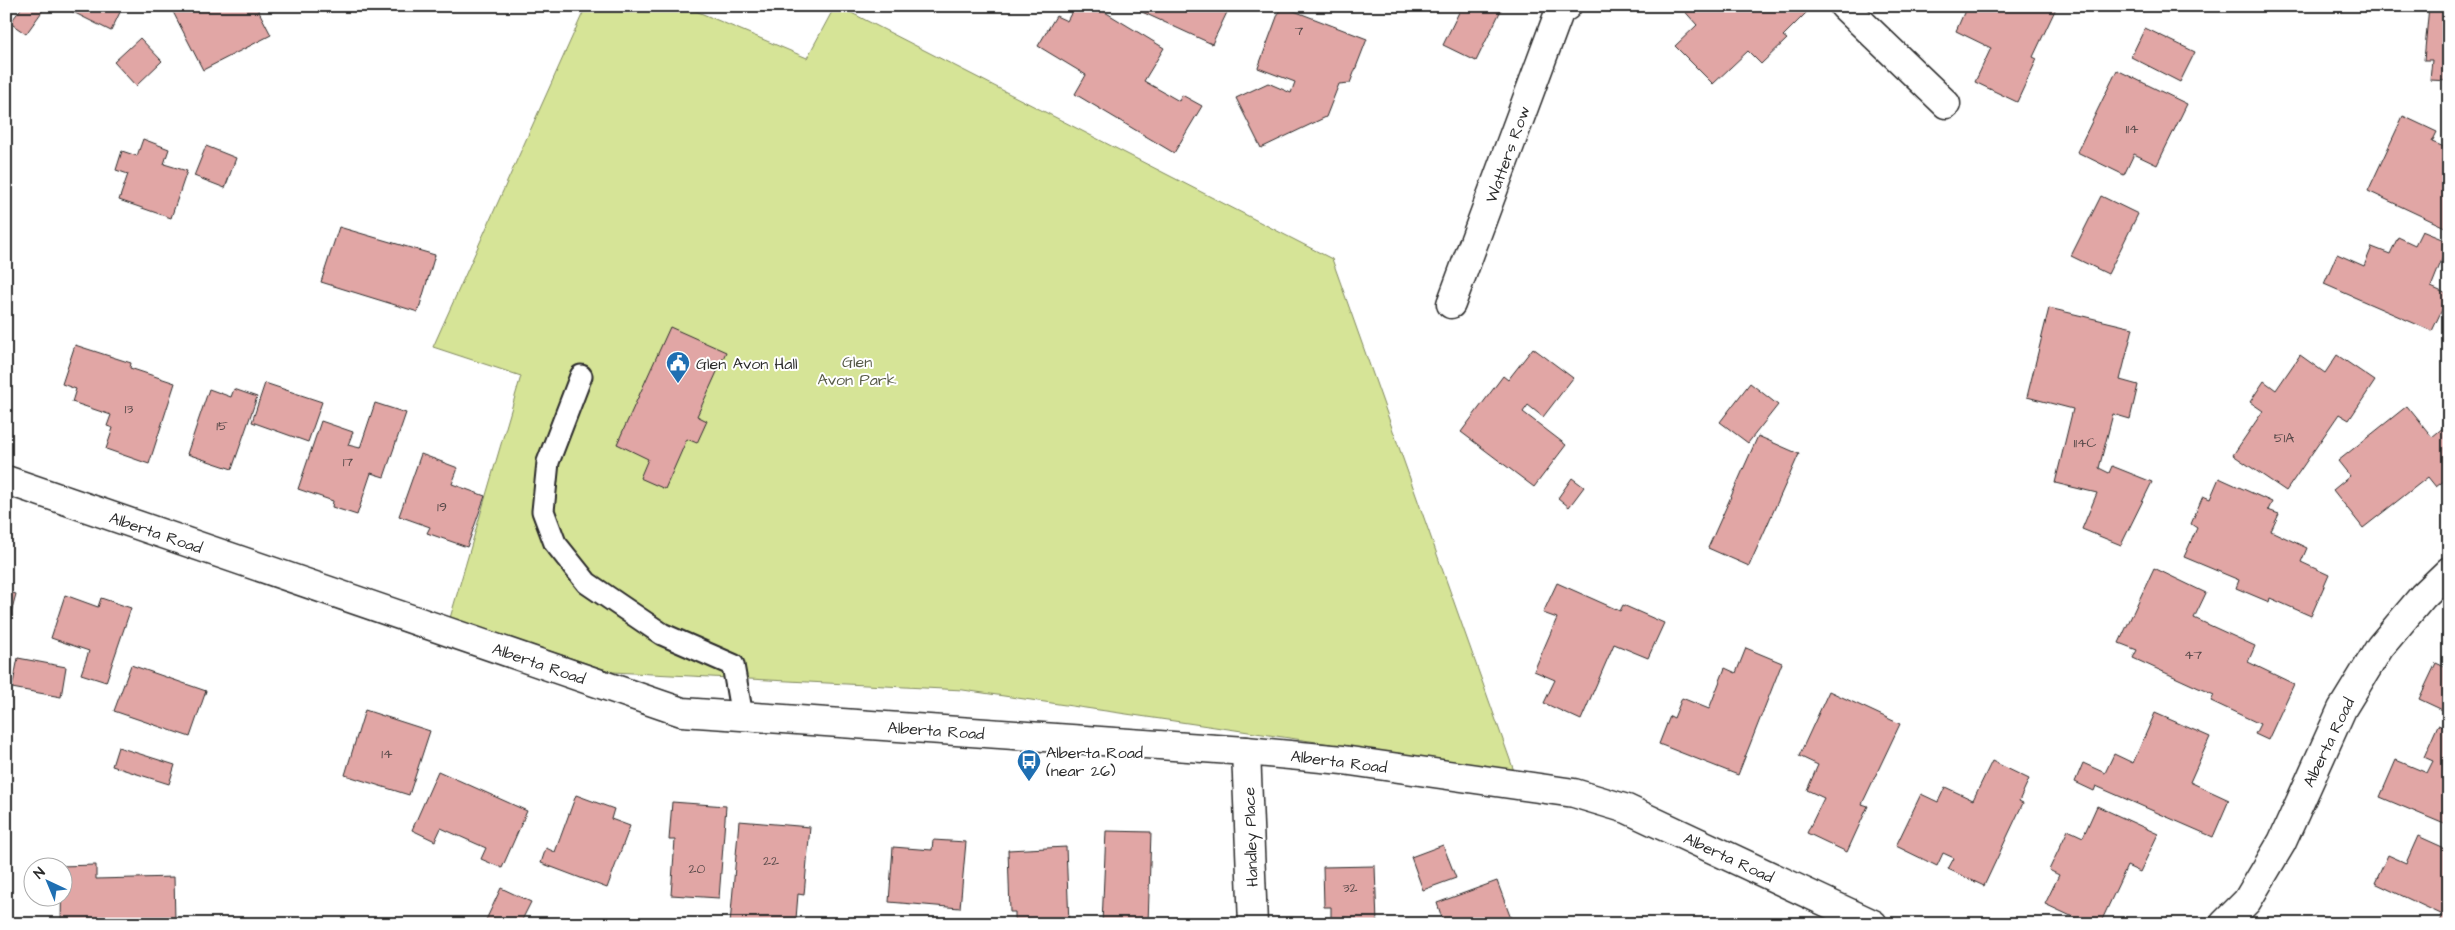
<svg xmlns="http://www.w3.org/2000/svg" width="2455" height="930" viewBox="0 0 2455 930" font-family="'Architects Daughter',sans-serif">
<rect width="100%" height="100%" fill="#fff"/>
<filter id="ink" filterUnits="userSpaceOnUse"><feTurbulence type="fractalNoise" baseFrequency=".02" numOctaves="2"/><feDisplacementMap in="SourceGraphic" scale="10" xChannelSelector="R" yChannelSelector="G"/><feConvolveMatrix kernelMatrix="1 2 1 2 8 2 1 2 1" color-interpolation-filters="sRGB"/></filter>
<g filter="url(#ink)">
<!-- green -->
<polygon fill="#d6e497" stroke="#808861" points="586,6 684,6 807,58 835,6 838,6 1332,259 1514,771 963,690 613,672 450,618 521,376 433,347"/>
<!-- building -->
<g fill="#e1a6a5" stroke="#2b2b2b">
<polygon points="23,6 46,6 26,34 10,23"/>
<polygon points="61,6 123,6 111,31"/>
<polygon points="174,6 256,6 271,35 203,70 171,8"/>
<polygon points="1075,6 1095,6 1164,48 1144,81 1179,101 1182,95 1202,106 1174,153 1075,94 1086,75 1038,46 1056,16 1067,21"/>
<polygon points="1129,6 1230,6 1212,44"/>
<polygon points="1281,6 1367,39 1350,83 1339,84 1326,117 1261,148 1236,98 1268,83 1291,93 1295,82 1258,68"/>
<polygon points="1462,6 1503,6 1476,61 1443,45"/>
<polygon points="1680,6 1813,6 1783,36 1787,39 1761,64 1748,51 1713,84 1675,46 1697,25"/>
<polygon points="1967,6 2057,6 2033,57 2037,59 2017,102 1975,82 1991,48 1956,31"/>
<polygon points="2429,6 2449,6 2449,81 2430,80 2432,60 2424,60"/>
<polygon points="2145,28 2195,52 2180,82 2131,57"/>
<polygon points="140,38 162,61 136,86 114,62"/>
<polygon points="2117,70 2187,104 2157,165 2134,154 2124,175 2077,152"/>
<polygon points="2403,116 2437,132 2432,142 2449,149 2443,161 2449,164 2449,229 2368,191"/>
<polygon points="143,139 169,149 164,164 187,171 171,218 119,200 128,174 116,170 122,151 137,156"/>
<polygon points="206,146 236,158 225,188 194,176"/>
<polygon points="2101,196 2138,214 2108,274 2071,256"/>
<polygon points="339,227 435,255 418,312 321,282"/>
<polygon points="2422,231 2449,242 2431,287 2449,295 2432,331 2324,284 2337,254 2364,266 2372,247 2390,254 2398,237 2415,245"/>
<polygon points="2049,308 2133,328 2120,380 2138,385 2130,419 2113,414 2099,468 2109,473 2112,466 2152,482 2121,545 2082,529 2097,493 2055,483 2073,409 2027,397"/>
<polygon points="670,327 726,352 697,416 707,421 697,443 687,439 665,489 640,478 648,459 617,444"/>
<polygon points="75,345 131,363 130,368 175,383 149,464 106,449 113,428 107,426 111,415 72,402 76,389 62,384"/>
<polygon points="1533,348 1573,378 1543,417 1528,405 1523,412 1566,445 1534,487 1461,432 1503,376 1508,380"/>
<polygon points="2300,355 2325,373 2337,355 2375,381 2349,420 2339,414 2286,491 2233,455 2263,411 2250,402 2264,381 2276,390"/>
<polygon points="265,383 322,402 308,442 252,422"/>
<polygon points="1750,383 1778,405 1748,443 1720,422"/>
<polygon points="209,389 231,397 234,389 257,397 232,469 187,454"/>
<polygon points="375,403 406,413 384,477 371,473 357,515 332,507 333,501 298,489 321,421 353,432 348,445 360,448"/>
<polygon points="2407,406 2432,437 2444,427 2449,433 2449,477 2436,487 2428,477 2363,528 2333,490 2350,476 2338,461"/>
<polygon points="1758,436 1799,454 1749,566 1708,548"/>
<polygon points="421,454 458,468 452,484 485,496 467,547 427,533 430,527 399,516"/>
<polygon points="1572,478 1584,487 1569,507 1558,498"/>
<polygon points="2219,478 2272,502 2268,510 2279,514 2271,531 2307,548 2301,562 2329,575 2311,616 2270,598 2269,602 2236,588 2239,580 2184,557 2197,528 2191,524 2203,496 2210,499"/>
<polygon points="2154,568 2206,593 2194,618 2255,646 2248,662 2294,684 2268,740 2255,734 2260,724 2211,701 2214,695 2133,658 2137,650 2119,643"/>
<polygon points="1557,583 1620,611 1623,605 1664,623 1648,658 1614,644 1581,720 1544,703 1555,680 1534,671 1557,618 1543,613"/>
<polygon points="6,591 16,594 6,631"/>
<polygon points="65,595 98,607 101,598 131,608 106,682 81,674 89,651 51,638"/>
<polygon points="1746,648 1782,663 1738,775 1659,744 1670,716 1674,718 1682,698 1709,709 1725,668 1736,673"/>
<polygon points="18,658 66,667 61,697 12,688"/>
<polygon points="2436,663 2449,669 2449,713 2419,699"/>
<polygon points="131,665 206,691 190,737 114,711"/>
<polygon points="1829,691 1900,724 1862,804 1868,806 1847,852 1807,833 1824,798 1807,790 1818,765 1799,756"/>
<polygon points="365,710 430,731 409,795 345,775"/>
<polygon points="2155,713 2210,737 2190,782 2229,800 2213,837 2096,786 2094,791 2075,782 2083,763 2105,773 2114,754 2133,763"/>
<polygon points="2438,725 2449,729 2449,826 2380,797 2396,760 2427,773 2433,761 2424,757"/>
<polygon points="118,747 175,765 169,784 112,766"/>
<polygon points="1992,761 2029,779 2019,801 2023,803 1984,886 1948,869 1954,858 1943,853 1937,866 1896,846 1921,794 1938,802 1945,787 1973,800"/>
<polygon points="438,771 527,811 502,868 481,859 486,848 441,828 435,841 412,830"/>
<polygon points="576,795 614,809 611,819 630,826 607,888 541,863 546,848 555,852"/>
<polygon points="672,802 726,806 719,898 671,895 675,840 669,840"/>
<polygon points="2097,806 2158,834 2140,872 2127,866 2100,924 2088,924 2045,904 2059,875 2049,870 2068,830 2083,837"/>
<polygon points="739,821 810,827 804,895 798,894 796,919 833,921 833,924 730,924"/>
<polygon points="1106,831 1151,832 1148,924 1102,924"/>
<polygon points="2418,836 2449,850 2449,924 2439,924 2443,915 2375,883 2388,855 2406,863"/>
<polygon points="933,840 966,842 960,908 889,902 893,847 932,850"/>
<polygon points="1443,845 1456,878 1423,890 1411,857"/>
<polygon points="1066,847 1069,924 1015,924 1015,912 1010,912 1008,850"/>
<polygon points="96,865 96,879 174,877 175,921 61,922 62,868 60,866"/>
<polygon points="1375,866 1377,924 1331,924 1331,907 1324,907 1323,867"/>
<polygon points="1497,881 1513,924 1444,924 1437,903"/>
<polygon points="501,888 531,902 520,924 485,922"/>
</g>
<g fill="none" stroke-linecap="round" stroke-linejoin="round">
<!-- lane casing -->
<g stroke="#2b2b2b" stroke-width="25">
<polyline id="lane" points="581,376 548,462 543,511 555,543 587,583 662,634 733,665 742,716"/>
</g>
<!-- street casing -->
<g stroke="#2b2b2b" stroke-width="31">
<g id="street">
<polyline points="1844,6 1946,104"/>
<polyline points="1451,304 1560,10 1567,6"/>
<polyline points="6,480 682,712 1246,751 1343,760 1574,793 1627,809 1873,924"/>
<polyline points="1246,751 1253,924"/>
<polyline points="2224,924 2247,901 2282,842 2342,709 2380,647 2423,596 2449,571"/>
</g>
</g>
<!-- lane -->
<use href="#lane" stroke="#fff" stroke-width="21"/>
<!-- street -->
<use href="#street" stroke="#fff" stroke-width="28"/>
</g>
</g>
<!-- icons -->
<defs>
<g id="civic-pin" transform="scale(1.25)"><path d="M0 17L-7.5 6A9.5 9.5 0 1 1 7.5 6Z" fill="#1f6fb2" stroke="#fff"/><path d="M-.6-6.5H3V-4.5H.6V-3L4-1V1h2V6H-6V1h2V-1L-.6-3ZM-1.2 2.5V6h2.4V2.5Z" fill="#fff"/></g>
<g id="bus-pin" transform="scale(1.25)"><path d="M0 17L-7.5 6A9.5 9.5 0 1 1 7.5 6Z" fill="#1f6fb2" stroke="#fff"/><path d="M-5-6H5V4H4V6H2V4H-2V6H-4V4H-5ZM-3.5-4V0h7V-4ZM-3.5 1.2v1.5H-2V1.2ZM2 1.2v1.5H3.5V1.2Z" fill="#fff"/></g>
</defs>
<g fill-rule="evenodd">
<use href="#civic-pin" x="678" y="363"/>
<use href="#bus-pin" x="1029" y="761"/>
</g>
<g text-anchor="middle" stroke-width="4" stroke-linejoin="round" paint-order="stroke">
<!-- number labels -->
<g font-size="14" fill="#584a4a">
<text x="1299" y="35">7</text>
<text x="2132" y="133">114</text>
<text x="129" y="413">13</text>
<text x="222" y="430">15</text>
<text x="2284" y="442">51A</text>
<text x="2085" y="447">114C</text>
<text x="348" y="466">17</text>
<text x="442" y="511">19</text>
<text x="2193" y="659">47</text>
<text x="387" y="758">14</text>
<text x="771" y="865">22</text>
<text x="697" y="873">20</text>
<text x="1350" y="892">32</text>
</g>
<!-- street labels -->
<g font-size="16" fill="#2b2b2b" stroke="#fff">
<text transform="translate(1507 154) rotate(-70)" y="6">Watters Row</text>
<text transform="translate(156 532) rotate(19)" y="6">Alberta Road</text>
<text transform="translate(539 663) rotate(19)" y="6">Alberta Road</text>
<text transform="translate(936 730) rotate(4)" y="6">Alberta Road</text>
<text transform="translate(2328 742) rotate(-64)" y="6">Alberta Road</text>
<text transform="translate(1339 761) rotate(7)" y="6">Alberta Road</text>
<text transform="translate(1250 837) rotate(-92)" y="6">Handley Place</text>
<text transform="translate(1729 857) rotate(25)" y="6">Alberta Road</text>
</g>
<!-- park labels -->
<g font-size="16" fill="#565946" stroke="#fff">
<text x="857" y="367">Glen<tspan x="857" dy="18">Avon Park</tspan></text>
</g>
<!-- poi labels -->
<g font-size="16" fill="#2b2b2b" stroke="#fff" text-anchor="start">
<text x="696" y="369">Glen Avon Hall</text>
<text x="1046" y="758">Alberta Road<tspan x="1046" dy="18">(near 26)</tspan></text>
</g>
</g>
<!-- margin -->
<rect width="2455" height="930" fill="none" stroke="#fff" stroke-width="25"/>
<rect x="12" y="12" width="2430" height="905" fill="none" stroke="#2b2b2b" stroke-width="2" filter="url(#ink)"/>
<!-- north arrow -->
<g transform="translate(48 882) rotate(316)"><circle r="24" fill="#ffffff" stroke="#aaaaaa"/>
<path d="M0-4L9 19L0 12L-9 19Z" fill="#1f6fb2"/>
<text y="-8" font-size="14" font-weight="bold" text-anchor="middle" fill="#2b2b2b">N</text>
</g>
</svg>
